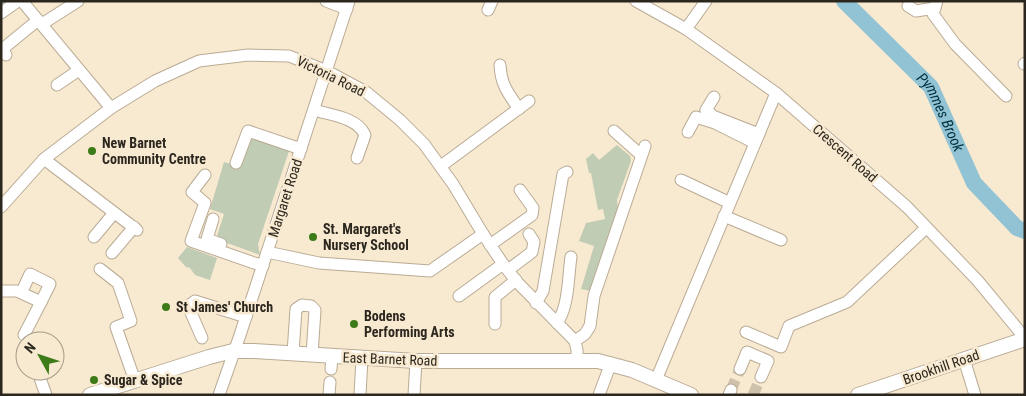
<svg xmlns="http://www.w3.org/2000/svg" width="1026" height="396" viewBox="0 0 1026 396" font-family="'Roboto Condensed',sans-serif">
<rect width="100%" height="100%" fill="#f8e9d1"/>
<!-- green -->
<g fill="#c0ccb4">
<polygon points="249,136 290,148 258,244 260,255 216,239 224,214 210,209 224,162 238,166"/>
<polygon points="617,145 630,156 631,161 617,200 618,209 591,291 581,289 594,246 579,241 586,223 605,219 603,209 598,210 591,173 589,173 586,159 593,153 599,160"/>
<polygon points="187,247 217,258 210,280 195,275 190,268 186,267 178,258"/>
</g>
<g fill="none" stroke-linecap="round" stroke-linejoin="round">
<!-- stream -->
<polyline stroke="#91c3d5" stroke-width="2.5" points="1,4 4,1"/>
<!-- river -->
<path stroke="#91c3d5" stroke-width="16" id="s1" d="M844 1 931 87 974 183 1017 228 1025 231"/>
<!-- minor-tunnel -->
<g stroke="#cfc2ad" stroke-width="11" stroke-dasharray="11 5.5" stroke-linecap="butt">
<polyline points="731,390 740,369"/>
<polyline points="753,395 761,377"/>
</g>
<!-- minor casing -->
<g stroke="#baab95" stroke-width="13">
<g id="minor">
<polyline points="22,1 111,108"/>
<polyline points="326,1 347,9"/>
<polyline points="636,1 686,29 776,93 907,207 978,281 1025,338"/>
<polyline points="937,1 933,14 955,44 1006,96"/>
<polyline points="908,6 916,11 935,8"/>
<polyline points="488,10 492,1"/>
<polyline points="1,13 18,1"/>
<polyline points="42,24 78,1"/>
<polyline points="686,29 706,1"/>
<polyline points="6,55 3,50 5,47 38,20"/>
<polyline points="1024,64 1025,63"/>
<path d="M500 65C501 85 508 93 519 109"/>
<polyline points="57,85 79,70"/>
<polyline points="714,97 706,110 713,116 759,134"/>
<path d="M314 110C330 115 357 117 365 135L357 158"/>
<polyline points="614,131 641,155"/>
<polyline points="688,132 696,117 715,123 755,143"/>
<polyline points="44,159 137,230"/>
<polyline points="236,163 248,131 301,149"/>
<polyline points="441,166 529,101"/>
<polyline points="205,175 192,192 205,203 191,241 263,266"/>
<polyline points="681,180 730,203"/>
<polyline points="1,207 44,159 111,108 155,81 199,61 248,55 289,56 327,71 366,92 400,120 424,144 453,184 483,234 503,264 517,282 575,341 577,350 577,361"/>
<polyline points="724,216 781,240"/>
<polyline points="213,219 207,239 221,244"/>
<polyline points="94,237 114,213"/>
<polyline points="490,245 532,215 533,208 520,190"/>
<polyline points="267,252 319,263 430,271 483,234"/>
<polyline points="112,253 134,227"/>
<polyline points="100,269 118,283 131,321 116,327 135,381"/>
<polyline points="508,270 532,252 534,242 529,234"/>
<polyline points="24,287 30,274 50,284 41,302"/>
<polyline points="1,291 17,291 41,302 24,335"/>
<polyline points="459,296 503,264"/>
<polyline points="536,303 543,291 563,174 567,172"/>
<path d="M557 323C569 306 568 277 571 257"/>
<polyline points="495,324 495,297 516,280"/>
<polyline points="746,332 781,347 789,326 847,302 926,228"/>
<polyline points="202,338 188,306 195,301 246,317"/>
<polyline points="575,341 585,334 590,326 594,296 645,146"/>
<polyline points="293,353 296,309 302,305 311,306 315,310 312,355"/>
<polyline points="964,359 975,395"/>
<polyline points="331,369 332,356"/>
<polyline points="740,369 747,352 768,361 761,377"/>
<polyline points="46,371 40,378 46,395"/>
<polyline points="656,380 776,93"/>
<polyline points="219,395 240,335 349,1"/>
<polyline points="329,395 330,382"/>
<polyline points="360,395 362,358"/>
<polyline points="414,395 416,361"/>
<polyline points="599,395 611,363"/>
<polyline points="729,395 731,390"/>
</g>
</g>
<!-- major casing -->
<g stroke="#baab95" stroke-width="16">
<g id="major">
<polyline points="90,395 209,357 233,351 254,351 416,361 598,361 632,370 691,395"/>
<polyline points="858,395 1025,339"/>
</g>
</g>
<!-- minor -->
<use href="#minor" stroke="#fff" stroke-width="11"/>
<!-- major -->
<use href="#major" stroke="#fff" stroke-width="14"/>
</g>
<!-- markers -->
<g fill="#3c7b17" stroke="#f8e9d1" stroke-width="2">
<circle cx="92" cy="151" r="5"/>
<circle cx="313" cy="237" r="5"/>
<circle cx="166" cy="307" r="5"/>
<circle cx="354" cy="324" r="5"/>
<circle cx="94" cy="380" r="5"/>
</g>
<g text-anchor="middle" stroke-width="5" stroke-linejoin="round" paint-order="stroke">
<!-- street labels -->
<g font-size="14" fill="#2c271e" stroke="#f8e9d1">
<text transform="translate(331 76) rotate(26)" y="5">Victoria Road</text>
<text transform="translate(845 153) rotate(41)" y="5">Crescent Road</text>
<text transform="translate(285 198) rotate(-72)" y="5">Margaret Road</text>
<text transform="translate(390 359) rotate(2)" y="5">East Barnet Road</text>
<text transform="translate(941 367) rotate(-19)" y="5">Brookhill Road</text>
</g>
<!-- poi labels -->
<g font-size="14" font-weight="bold" fill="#2c271e" stroke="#f8e9d1" text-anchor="start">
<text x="102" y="148">New Barnet<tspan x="102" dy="16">Community Centre</tspan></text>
<text x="323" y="234">St. Margaret's<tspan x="323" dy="16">Nursery School</tspan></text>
<text x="176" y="312">St James' Church</text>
<text x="364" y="321">Bodens<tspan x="364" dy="16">Performing Arts</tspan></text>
<text x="104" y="385">Sugar &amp; Spice</text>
</g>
<!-- water labels -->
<g font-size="15" font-style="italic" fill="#01313e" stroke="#f8e9d1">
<text dy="5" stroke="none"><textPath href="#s1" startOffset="149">Pymmes Brook</textPath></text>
</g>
</g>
<!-- border -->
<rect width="1026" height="396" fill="none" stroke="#2c271e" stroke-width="5"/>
<!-- north arrow -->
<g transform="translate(40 356) rotate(310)"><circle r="24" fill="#f8e9d1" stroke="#a69b89"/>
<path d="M0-4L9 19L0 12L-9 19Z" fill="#3c7b17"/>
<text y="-8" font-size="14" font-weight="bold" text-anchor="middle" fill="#2c271e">N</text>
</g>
</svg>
